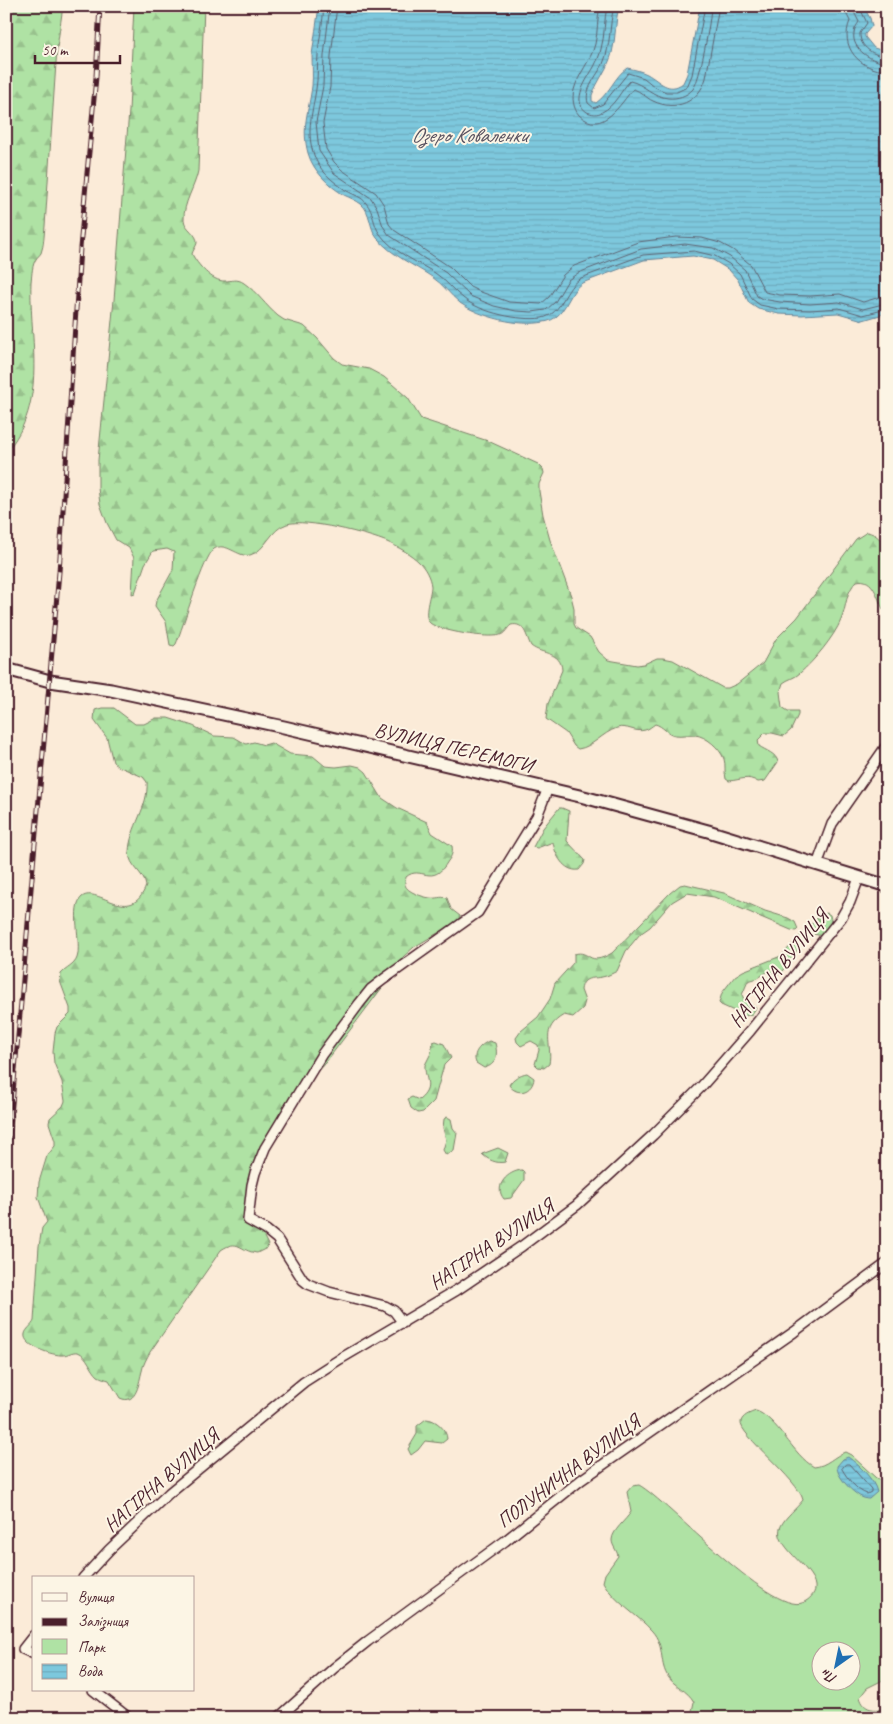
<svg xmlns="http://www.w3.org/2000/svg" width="893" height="1724" viewBox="0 0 893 1724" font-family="Caveat,sans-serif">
<defs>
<pattern id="forest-firs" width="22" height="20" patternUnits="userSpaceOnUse" patternTransform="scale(1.25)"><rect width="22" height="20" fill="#afe2a4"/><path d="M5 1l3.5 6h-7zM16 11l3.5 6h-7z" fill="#98c18d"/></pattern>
<pattern id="water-rules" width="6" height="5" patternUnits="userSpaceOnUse" patternTransform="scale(1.25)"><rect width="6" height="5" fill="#7dc8dd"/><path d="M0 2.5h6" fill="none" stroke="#6eabbe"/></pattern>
</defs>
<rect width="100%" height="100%" fill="#fbebd8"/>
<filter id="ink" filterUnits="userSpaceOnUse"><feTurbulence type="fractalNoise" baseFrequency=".02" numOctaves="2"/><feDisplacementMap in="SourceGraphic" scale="10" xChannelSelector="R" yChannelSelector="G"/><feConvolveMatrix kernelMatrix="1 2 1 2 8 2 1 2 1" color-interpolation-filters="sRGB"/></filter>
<g filter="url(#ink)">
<!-- green -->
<path fill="#afe2a4" stroke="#7c8068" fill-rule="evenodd" d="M756 1411C777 1418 793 1455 814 1467 827 1466 834 1456 845 1452L851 1455 876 1478 880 1480 887 1479V1678L867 1688 860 1697C864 1711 874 1710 887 1709V1718H683L692 1711 694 1702C688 1690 673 1686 667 1675 659 1661 665 1646 652 1631 638 1615 614 1602 603 1582L605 1574 618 1556C617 1550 612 1546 612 1540 612 1531 626 1520 631 1512L627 1492 632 1486 639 1485C667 1500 778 1623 806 1601 811 1598 816 1592 815 1586 813 1567 771 1544 781 1526 785 1517 797 1508 803 1500 799 1480 738 1434 741 1422 742 1416 750 1413 756 1411ZM820 1652H850V1682H820Z"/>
<!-- forest -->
<g fill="url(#forest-firs)" stroke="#7c8068">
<path d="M6 6H63L57 48 45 226C44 235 44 245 41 253 39 256 38 256 36 259 32 265 32 274 31 282 29 340 49 402 6 452Z"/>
<path d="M134 6H204L198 171C195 187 183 203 184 220 185 229 198 234 197 243 196 247 193 250 192 254 197 264 212 282 225 281 232 281 237 278 244 283 257 292 266 306 278 316L284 320 304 326 317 338 334 358 342 364 369 369 384 377 408 398 421 419 488 441 538 464 543 469 544 473 539 484V491L543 515 550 540 571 596 574 608V624L576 628 590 637 599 652 608 660 637 665 644 664 657 658H663L673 660 723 688H728L737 684 763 663 776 639 797 618 856 539 867 532C877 534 881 540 887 548V609H883C877 598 874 577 857 581 845 592 847 606 841 620 834 637 814 661 800 673 795 678 788 679 783 683L780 692 782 707 788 711H798V715L791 730 784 736 772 733H765L758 740 759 746C766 751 776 753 778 762L765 781 758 782C747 775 741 780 729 781L726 779C724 772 726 765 724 759 720 748 706 736 695 735 688 734 682 736 675 735 667 734 663 726 655 724 652 726 649 729 645 730 635 733 627 725 617 728 602 733 593 747 578 749L574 746 566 733 546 719 548 704 562 670C561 651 542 655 531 646 526 636 525 622 511 625 507 628 505 634 500 635 488 639 439 631 430 623 422 616 431 595 431 586 430 577 425 568 419 562 411 554 398 547 387 542 369 534 305 518 287 524 270 529 266 551 250 555 238 558 226 541 214 549 204 556 183 627 176 644L174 646 170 645 166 622 155 606 156 601 173 570 174 552 167 549 153 551 145 564 135 593 132 594 134 558 129 548 116 540 107 523 100 504 98 488V460L114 300 129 111Z"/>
<path d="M102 708H114L135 724H144L156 718H168L193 726 214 736 234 737 246 744 254 742 264 745 271 743 290 754 313 756 325 766 336 767 352 765 360 767 366 772 382 798 397 808 427 822 432 833 452 846C453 852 452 856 448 861 432 889 421 864 406 877 406 879 404 883 405 885 407 892 423 897 430 898 436 899 441 896 447 898L451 909 460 916V918L455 923 414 947 403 957 384 985 326 1062 312 1077 295 1092 286 1103 281 1119 246 1196 245 1211 249 1220 262 1233 268 1245 267 1248 257 1253C239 1251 239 1238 221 1250L150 1352C147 1358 143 1364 142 1371 139 1381 137 1406 120 1398L109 1380C105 1379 102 1378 98 1376 91 1370 87 1355 78 1352 72 1351 68 1355 63 1355 54 1356 22 1346 25 1334 26 1329 32 1326 34 1321L39 1246 42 1228 47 1222 38 1197 39 1182 47 1156 55 1146V1141L49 1123 50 1118 63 1106 65 1101 62 1082 54 1063 53 1052 55 1033 57 1027 70 1014V1008L60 981 61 974C66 968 74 966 77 958 82 943 70 907 82 897 98 885 131 927 146 886 144 872 129 867 129 852 130 827 149 807 147 782L143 777 118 766 113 762 107 738 94 720 95 710Z"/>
<path d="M559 808H562L569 811 567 841 585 860 584 864 579 870C564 872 555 855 553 842L537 848 533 847 543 828Z"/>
<path d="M685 884 724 893 765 911 788 918 795 922 798 929 796 931 791 930 714 897 687 893 672 902 650 927 640 934 626 951 617 971C613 973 608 976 602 977 592 979 583 976 581 990L585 1001 583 1008 573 1017 564 1015C539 1029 553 1044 549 1064L544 1068 538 1067 535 1064 539 1050 538 1045 531 1041 521 1046 517 1042 516 1038 521 1031 538 1017 550 999 555 983 574 962V954C591 949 587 968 612 953L670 893 680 885Z"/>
<path d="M827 913 830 915C833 925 828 928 822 936L814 934 806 938 781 974 767 972 758 978 748 981 742 995 745 1001 756 1008 752 1014 745 1016 721 1005 719 1003 722 993 735 976 743 971 781 956 820 915Z"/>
<path d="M436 1041 444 1044 451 1058 444 1065 434 1101 423 1112 418 1113 411 1108 408 1099 412 1097 419 1100C435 1087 424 1079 425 1065L431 1053 433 1042Z"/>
<path d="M489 1041 495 1043C498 1054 497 1065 484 1068L476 1063C472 1053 480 1045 489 1041Z"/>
<path d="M527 1073 534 1078C533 1092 517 1097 509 1085 512 1079 520 1074 527 1073Z"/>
<polygon points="447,1117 451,1119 453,1128 457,1133 454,1150 446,1155 443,1150 446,1140 443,1128 444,1119"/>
<path d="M498 1148 508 1153 505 1162C497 1164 488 1160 482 1154Z"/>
<path d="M522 1170 524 1172V1180L511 1198 504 1199C493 1186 508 1171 522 1170Z"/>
<path d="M426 1419C436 1419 447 1430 447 1439L442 1443 425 1441 418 1450 411 1455 408 1449 417 1434V1426Z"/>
</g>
<!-- water -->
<g fill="url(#water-rules)" stroke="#698496">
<path d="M319 6H619C615 22 616 37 612 53 608 68 598 80 592 95V101L596 103C609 94 615 76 627 68 633 69 641 71 647 74 660 81 668 94 683 83L687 74 700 6H863L870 18 872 26 865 34V37L874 48 887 52V313L863 320 838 313 802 315 779 314 758 309 749 303 738 280 729 270 713 260 693 256 644 260 582 283C567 293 566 319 544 322 520 327 480 317 460 303 450 295 443 284 432 277 414 265 391 255 377 238 369 228 371 212 361 204 356 200 350 198 344 195 329 186 313 171 308 153 301 127 309 111 312 86 313 75 312 65 312 55 314 39 317 22 319 6Z"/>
<path d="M848 1457C859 1465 874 1479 877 1492L869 1499C858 1500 836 1477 837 1466L843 1459Z"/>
</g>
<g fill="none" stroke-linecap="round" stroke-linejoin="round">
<!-- shore -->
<g stroke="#5e6372" stroke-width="1">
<path d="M324 6C323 23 319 39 318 55 317 66 318 78 316 89 313 111 306 130 313 152 317 169 333 182 347 191 354 195 362 197 366 203 374 212 373 225 380 234 392 251 417 262 435 273 446 280 453 291 463 298 481 313 520 321 542 318 563 314 564 287 581 278L643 255 694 251 715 256 729 264 740 274 752 299 760 305 779 309 810 310 839 308 863 315 887 309"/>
<polyline points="330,6 324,56 323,86 316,122 319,151 334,173 371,198 377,208 383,226 389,235 446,273 470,296 494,306 516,311 532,312 546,310 555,302 568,280 578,273 641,249 685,244 713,248 730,257 745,270 757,296 762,299 780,302 810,304 839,302 863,309 887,303"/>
<polyline points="337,6 331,56 330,87 323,123 326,149 334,162 342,170 376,193 384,205 389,224 394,230 450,267 470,287 478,291 509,302 541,304 549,297 563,275 574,266 638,242 676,237 702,238 720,243 733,250 751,265 765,292 780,295 810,296 840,294 863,302 887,295"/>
<path d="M600 6C597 19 598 32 595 44 591 61 578 74 574 90 572 98 573 108 579 115 602 137 621 103 633 89 641 91 646 98 653 101 676 112 699 102 706 78L719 6"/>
<path d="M607 6C604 20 605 35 601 49 600 55 597 61 594 67 588 78 570 101 587 112 592 114 597 115 602 112 615 106 621 90 630 81 644 84 653 97 668 98 677 99 687 96 693 89 700 81 711 19 711 6"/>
<path d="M614 6C609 26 611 45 603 64 597 76 584 89 588 103L594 108 603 104 628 73 644 78 655 87 666 92H677L687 87 692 75 705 6"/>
<path d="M845 6 846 13 850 21C839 47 860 70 887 71"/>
<path d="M853 6 854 12 859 22C857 25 854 29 854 33 851 50 873 62 887 63"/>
<path d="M859 6 867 23 860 33C859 47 874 56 887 57"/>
<path d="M846 1464H849L871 1489V1492L867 1494C857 1491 847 1478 842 1469Z"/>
</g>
<!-- minor casing -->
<g stroke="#4a1f2b" stroke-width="12">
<g id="minor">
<polyline points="817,865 832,824 887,745"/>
<polyline points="403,1323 394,1311 385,1306 329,1292 308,1284 303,1280 277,1239 266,1230 248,1220 252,1185 255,1173 265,1148 322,1054 359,1004 371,989 384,979 478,912 537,816 548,788"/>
<polyline points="83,1578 109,1550 169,1493 304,1382 340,1359 457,1290 522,1246 577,1205 653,1135 701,1087 750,1031 841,918 850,902 859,878"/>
<polyline points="34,1635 23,1649 34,1654"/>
<polyline points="93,1690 129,1718"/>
<polyline points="278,1718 334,1668 368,1641 505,1541 581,1480 794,1332 887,1263"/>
</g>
</g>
<!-- tertiary casing -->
<g stroke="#4a1f2b" stroke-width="15">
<polyline id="tertiary" points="6,669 50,681 111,690 284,727 584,797 708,831 887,886"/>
</g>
<!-- minor -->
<use href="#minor" stroke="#fcf5e5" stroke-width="9"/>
<!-- tertiary -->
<use href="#tertiary" stroke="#fcf5e5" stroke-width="11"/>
<!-- rail casing -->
<g stroke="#4a1f2b" stroke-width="5">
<polyline id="rail" points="6,1172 59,572 80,248 96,77 100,6"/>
</g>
<!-- rail -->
<use href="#rail" stroke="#fcf5e5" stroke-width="3" stroke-dasharray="9" stroke-linecap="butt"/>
</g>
</g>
<g text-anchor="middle" stroke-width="4" stroke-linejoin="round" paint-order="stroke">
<!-- street labels -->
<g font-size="20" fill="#4a1f2b" stroke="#fcf5e5">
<text transform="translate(454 747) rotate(13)" y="7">ВУЛИЦЯ ПЕРЕМОГИ</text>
<text transform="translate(778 968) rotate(-51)" y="7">НАГІРНА ВУЛИЦЯ</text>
<text transform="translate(491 1244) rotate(-34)" y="7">НАГІРНА ВУЛИЦЯ</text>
<text transform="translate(568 1471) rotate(-37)" y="7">ПОЛУНИЧНА ВУЛИЦЯ</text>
<text transform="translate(161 1480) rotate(-41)" y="7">НАГІРНА ВУЛИЦЯ</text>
</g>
<!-- water labels -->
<g font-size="21" font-style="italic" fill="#595260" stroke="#fcf5e5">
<text x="469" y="142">Озеро Коваленки</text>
</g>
</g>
<!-- margin -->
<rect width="893" height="1724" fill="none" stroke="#fcf5e5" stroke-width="25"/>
<rect x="12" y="12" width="868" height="1699" fill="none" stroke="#4a1f2b" stroke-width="2" filter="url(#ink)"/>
<!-- legend -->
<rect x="32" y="1576" width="162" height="115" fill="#fcf5e5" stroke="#b59f9b"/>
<rect x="42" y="1593" width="25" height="8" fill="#fcf5e5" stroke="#b59f9b"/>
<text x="78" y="1602" font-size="15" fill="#4a1f2b">Вулиця</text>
<rect x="42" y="1618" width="25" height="8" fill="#4a1f2b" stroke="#b59f9b"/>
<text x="78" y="1626" font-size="15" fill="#4a1f2b">Залізниця</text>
<rect x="42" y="1639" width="25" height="15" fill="#afe2a4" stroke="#b59f9b"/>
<text x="78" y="1652" font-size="15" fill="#4a1f2b">Парк</text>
<rect x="42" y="1664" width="25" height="15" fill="url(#water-rules)" stroke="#b59f9b"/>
<text x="78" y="1676" font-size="15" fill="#4a1f2b">Вода</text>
<!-- north arrow -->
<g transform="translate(836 1666) rotate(213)"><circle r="24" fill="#fcf5e5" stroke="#b59f9b"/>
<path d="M0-4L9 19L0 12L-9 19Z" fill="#1f6fb2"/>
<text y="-8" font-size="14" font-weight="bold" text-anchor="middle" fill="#4a1f2b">Пн</text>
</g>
<!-- scale -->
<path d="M35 55v8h85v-8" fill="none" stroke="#4a1f2b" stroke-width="2.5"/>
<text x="42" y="55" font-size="15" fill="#4a1f2b" stroke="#fcf5e5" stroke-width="4" paint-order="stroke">50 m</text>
</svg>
